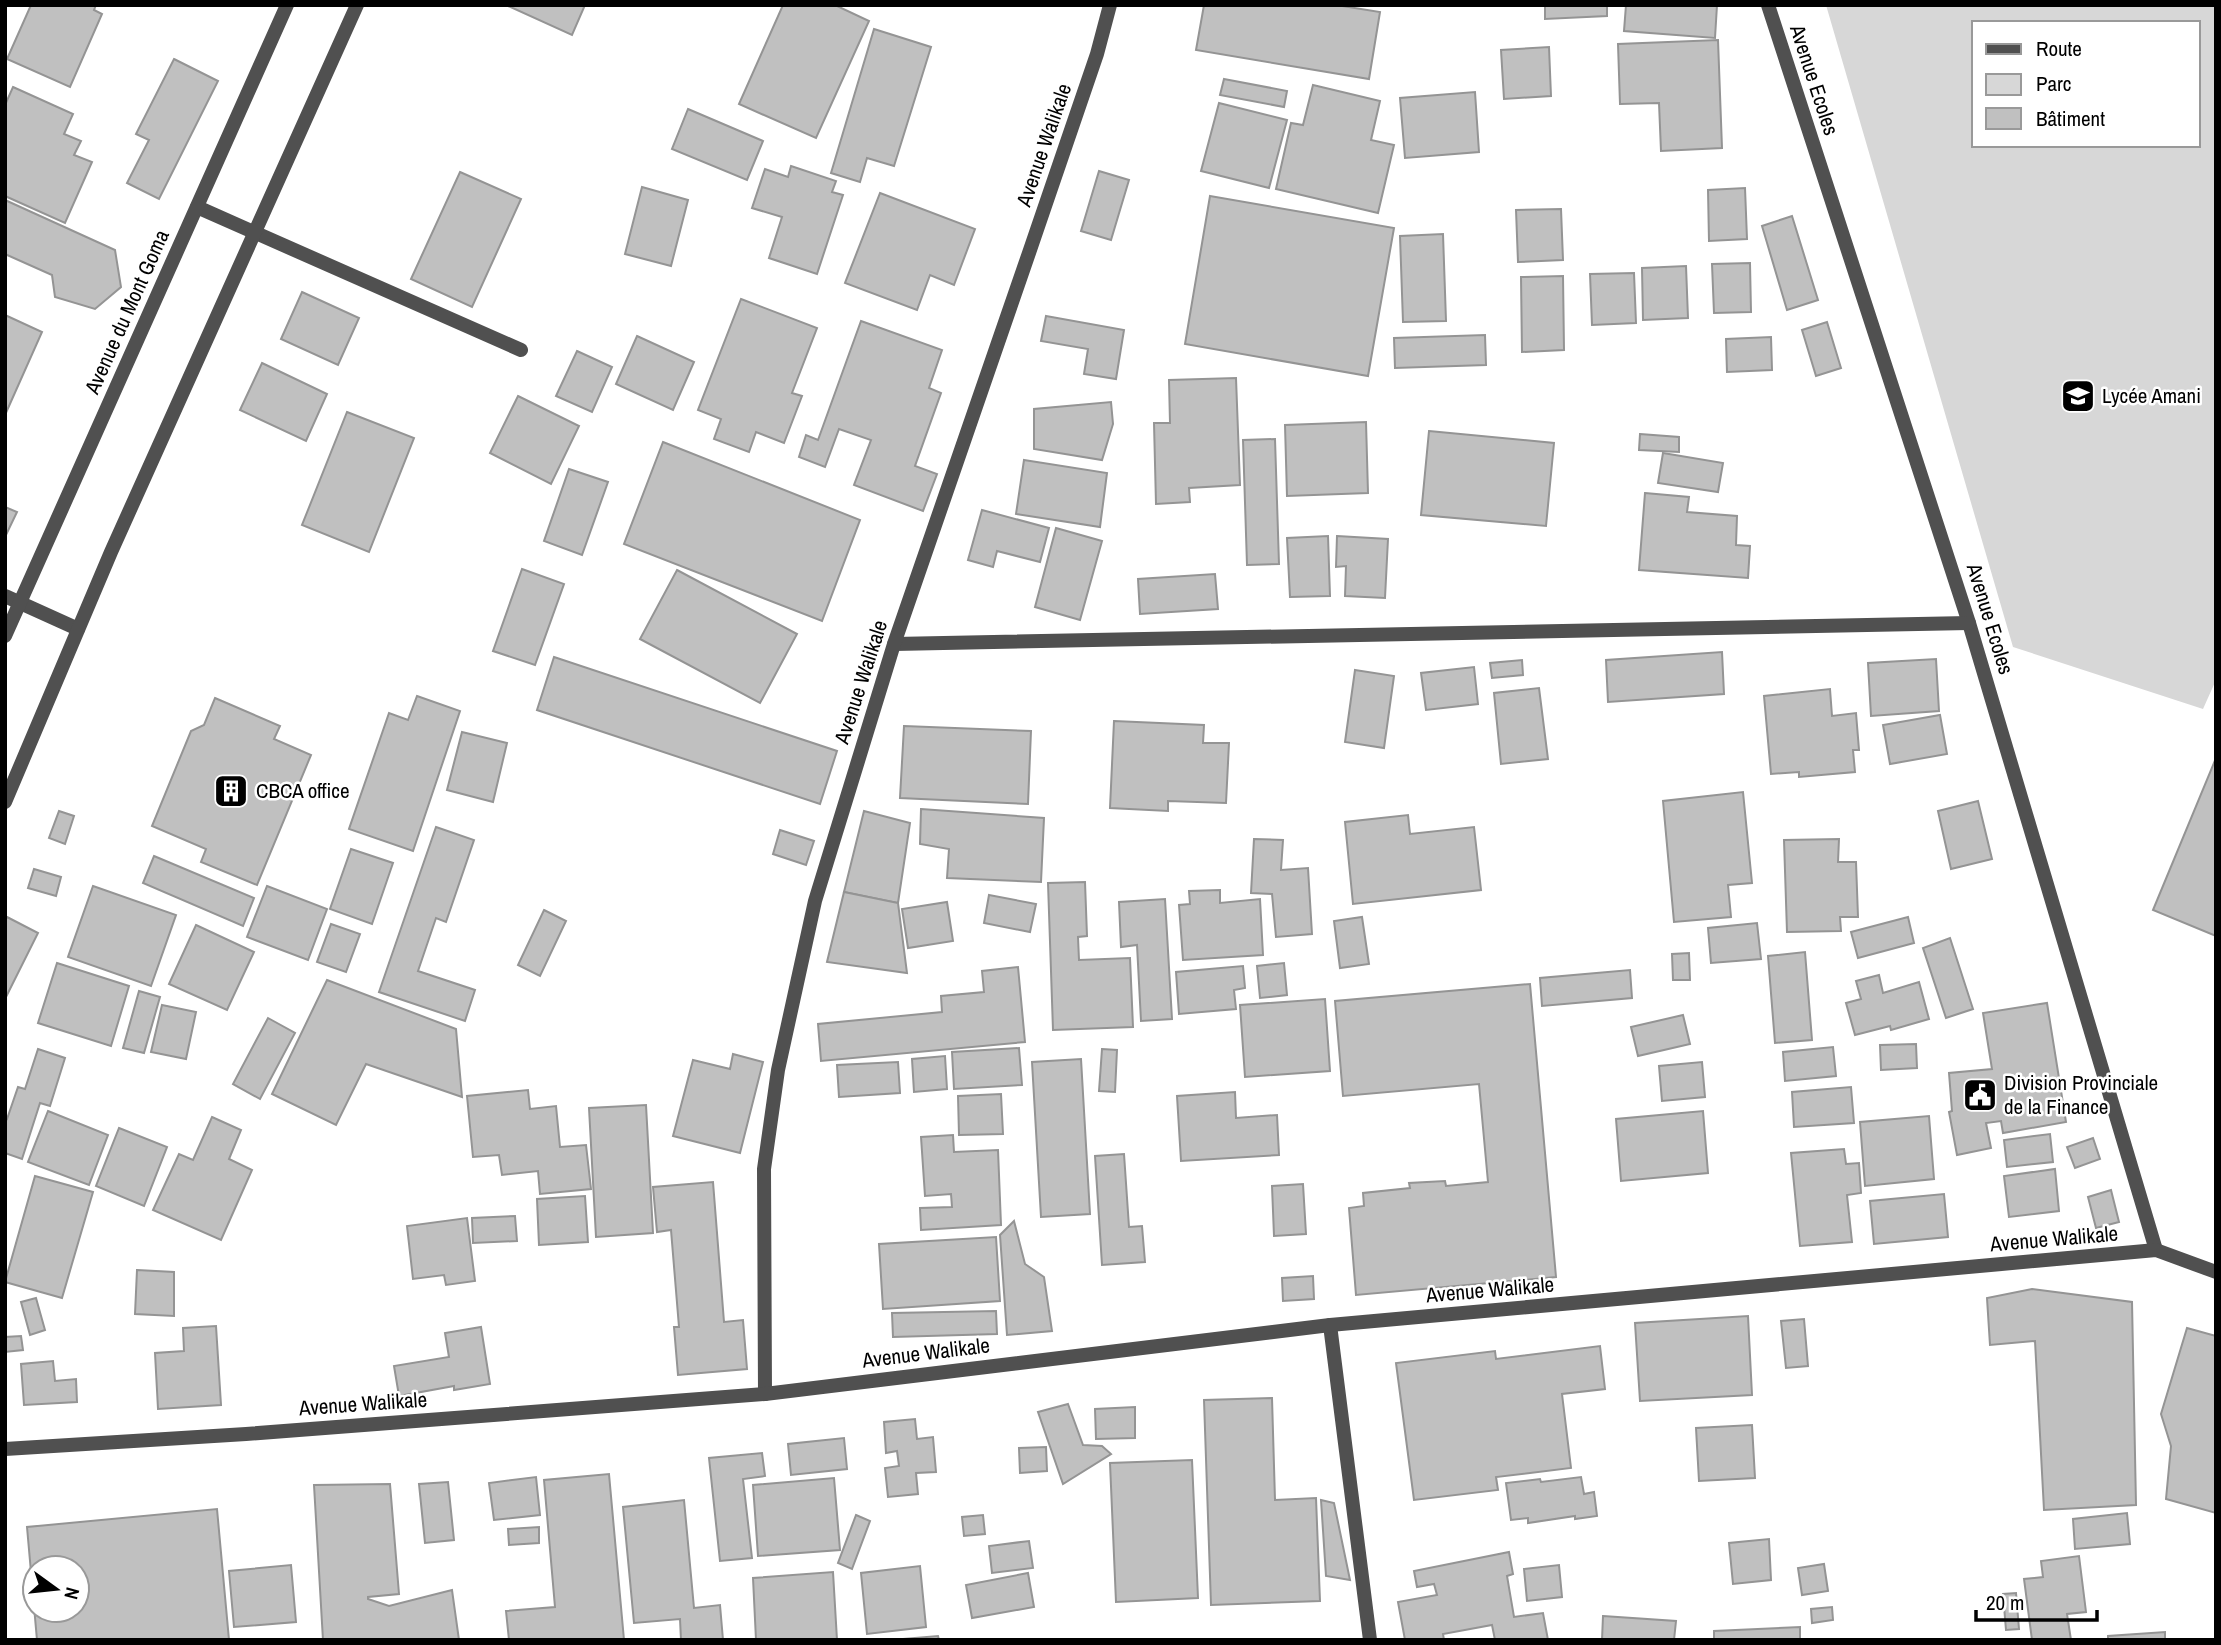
<svg xmlns="http://www.w3.org/2000/svg" width="2221" height="1645" viewBox="0 0 2221 1645" font-family="'Archivo Narrow',sans-serif">
<rect width="100%" height="100%" fill="#fff"/>
<!-- green -->
<path fill="#d7d7d7" fill-rule="evenodd" d="M1826 5H2216V680L2203 709 2013 647ZM1974 23H2198V145H1974Z"/>
<!-- building -->
<g fill="#c0c0c0" stroke="#949494" stroke-width="2" fill-rule="evenodd">
<polygon points="31,5 96,5 94,10 102,14 70,87 7,59"/>
<polygon points="506,5 585,5 572,35"/>
<polygon points="783,5 835,5 869,21 816,138 739,104"/>
<polygon points="1204,5 1336,5 1380,12 1369,79 1196,50"/>
<polygon points="1545,5 1607,5 1607,16 1545,19"/>
<polygon points="1626,5 1717,5 1715,38 1624,31"/>
<polygon points="874,29 931,47 894,166 867,158 860,182 831,173"/>
<polygon points="1718,40 1722,148 1661,151 1659,103 1620,104 1618,44"/>
<polygon points="1549,47 1551,96 1504,99 1501,50"/>
<polygon points="174,59 218,81 159,199 127,183 149,140 136,134"/>
<polygon points="1224,79 1287,91 1284,107 1220,95"/>
<polygon points="1313,85 1380,101 1371,140 1394,145 1378,213 1276,189 1291,123 1303,125"/>
<polygon points="13,87 73,114 64,134 81,141 74,155 92,162 65,223 5,196 5,105"/>
<polygon points="1475,92 1479,152 1405,158 1400,98"/>
<polygon points="1219,103 1287,120 1269,188 1201,171"/>
<polygon points="688,109 763,141 747,180 672,149"/>
<polygon points="791,166 836,181 832,192 843,195 817,274 769,258 782,217 752,208 765,169 788,177"/>
<polygon points="1099,171 1129,180 1111,240 1081,231"/>
<polygon points="460,172 521,199 472,307 411,279"/>
<polygon points="642,187 688,200 671,266 625,254"/>
<polygon points="1745,188 1747,239 1709,241 1708,190"/>
<polygon points="880,193 975,229 954,285 930,275 917,310 845,283"/>
<polygon points="1210,196 1394,228 1368,376 1185,344"/>
<polygon points="5,200 115,250 121,287 95,309 55,297 52,275 5,254"/>
<polygon points="1561,209 1563,260 1518,262 1516,210"/>
<polygon points="1792,216 1818,300 1787,310 1762,226"/>
<polygon points="1443,234 1446,321 1403,322 1400,236"/>
<polygon points="1750,263 1751,312 1714,313 1712,264"/>
<polygon points="1686,266 1688,318 1643,320 1642,268"/>
<polygon points="1634,273 1636,323 1592,325 1590,274"/>
<polygon points="1563,276 1564,350 1522,352 1521,277"/>
<polygon points="302,292 359,318 338,365 281,339"/>
<polygon points="741,299 817,328 792,393 802,396 784,443 756,432 749,452 714,439 721,419 698,410"/>
<polygon points="5,315 42,332 5,415"/>
<polygon points="1046,316 1124,330 1116,379 1084,374 1088,349 1041,341"/>
<polygon points="861,321 942,350 929,388 941,393 915,466 937,474 923,511 854,485 871,440 839,429 825,467 799,457 806,435 818,440"/>
<polygon points="1827,322 1841,368 1816,376 1802,330"/>
<polygon points="1485,335 1486,365 1395,368 1394,338"/>
<polygon points="637,336 694,362 673,410 616,384"/>
<polygon points="1771,337 1772,370 1727,372 1726,339"/>
<polygon points="577,351 612,367 592,412 556,396"/>
<polygon points="262,363 327,394 306,441 240,410"/>
<polygon points="1236,378 1240,485 1189,488 1190,502 1156,504 1154,423 1170,423 1169,380"/>
<polygon points="518,396 579,426 551,484 490,453"/>
<polygon points="1111,402 1113,424 1102,460 1034,449 1034,409"/>
<polygon points="347,412 414,438 369,552 302,525"/>
<polygon points="1366,422 1368,493 1287,496 1285,425"/>
<polygon points="1429,431 1554,443 1546,526 1421,515"/>
<polygon points="1640,434 1679,437 1679,452 1639,450"/>
<polygon points="1275,439 1279,564 1247,565 1243,440"/>
<polygon points="663,442 860,520 822,621 624,544"/>
<polygon points="1663,453 1723,463 1718,492 1658,483"/>
<polygon points="1024,460 1107,473 1100,527 1016,514"/>
<polygon points="569,469 608,482 582,555 544,541"/>
<polygon points="1645,493 1689,497 1687,512 1737,516 1736,545 1750,546 1748,578 1639,570"/>
<polygon points="5,507 17,512 5,537"/>
<polygon points="982,510 1049,528 1040,562 997,551 993,567 968,560"/>
<polygon points="1056,528 1102,541 1080,620 1035,607"/>
<polygon points="1328,536 1330,596 1290,597 1287,538"/>
<polygon points="1337,536 1388,539 1385,598 1345,596 1346,566 1336,567"/>
<polygon points="522,569 564,584 535,665 493,651"/>
<polygon points="677,570 797,634 760,703 640,639"/>
<polygon points="1215,574 1218,609 1140,614 1138,579"/>
<polygon points="1722,652 1724,694 1608,702 1606,660"/>
<polygon points="554,657 837,751 820,804 537,710"/>
<polygon points="1936,659 1939,711 1871,716 1868,663"/>
<polygon points="1522,660 1523,675 1492,678 1490,663"/>
<polygon points="1474,667 1478,704 1426,710 1421,673"/>
<polygon points="1355,670 1394,676 1384,748 1345,742"/>
<polygon points="1539,688 1548,759 1501,764 1494,693"/>
<polygon points="1830,689 1832,716 1856,713 1859,750 1853,750 1855,772 1799,777 1799,772 1771,774 1764,696"/>
<polygon points="417,696 460,711 413,851 349,829 389,713 408,720"/>
<polygon points="215,698 280,726 274,739 311,755 257,885 201,862 206,849 152,826 191,731 204,725"/>
<polygon points="1940,715 1947,754 1890,764 1883,725"/>
<polygon points="1114,721 1204,725 1203,743 1229,743 1226,803 1168,801 1168,811 1110,808"/>
<polygon points="904,726 1031,731 1028,804 900,798"/>
<polygon points="462,732 507,743 493,802 447,790"/>
<polygon points="2216,758 2216,936 2153,910"/>
<polygon points="1743,792 1752,883 1728,885 1731,917 1674,922 1663,801"/>
<polygon points="1978,801 1992,859 1951,869 1938,811"/>
<polygon points="921,809 1044,818 1041,882 947,878 949,849 920,844"/>
<polygon points="59,811 74,816 65,844 49,838"/>
<polygon points="864,811 910,823 898,903 844,892"/>
<polygon points="1408,815 1410,834 1474,827 1481,890 1353,904 1345,822"/>
<polygon points="436,827 474,840 446,922 436,918 418,971 475,990 465,1021 379,992"/>
<polygon points="780,830 814,841 806,865 773,854"/>
<polygon points="1254,839 1283,840 1281,870 1308,868 1312,934 1276,937 1272,894 1251,893"/>
<polygon points="1839,839 1838,862 1856,862 1858,917 1840,917 1841,931 1787,932 1784,840"/>
<polygon points="351,849 393,863 372,924 330,909"/>
<polygon points="154,856 254,898 243,926 143,883"/>
<polygon points="34,869 61,877 56,896 28,888"/>
<polygon points="1085,882 1087,936 1078,937 1079,960 1130,958 1133,1027 1053,1030 1048,883"/>
<polygon points="93,886 176,915 151,986 68,957"/>
<polygon points="267,886 327,909 308,960 247,937"/>
<polygon points="1220,890 1220,903 1260,899 1263,955 1183,960 1179,905 1190,904 1189,891"/>
<polygon points="844,892 898,903 907,973 827,962"/>
<polygon points="989,895 1036,904 1030,932 984,923"/>
<polygon points="1165,899 1172,1019 1141,1021 1137,945 1121,947 1119,902"/>
<polygon points="947,902 953,941 908,948 902,909"/>
<polygon points="544,910 566,921 540,976 518,965"/>
<polygon points="7,917 38,933 6,997 5,921"/>
<polygon points="1362,917 1369,964 1340,968 1334,921"/>
<polygon points="1908,917 1914,943 1858,958 1851,932"/>
<polygon points="1757,923 1761,959 1711,963 1708,928"/>
<polygon points="331,924 360,934 346,972 317,962"/>
<polygon points="196,925 254,952 227,1010 169,984"/>
<polygon points="1950,938 1973,1009 1946,1018 1923,948"/>
<polygon points="1805,952 1812,1040 1775,1043 1768,956"/>
<polygon points="1689,953 1690,980 1673,980 1672,954"/>
<polygon points="57,963 129,986 111,1046 38,1023"/>
<polygon points="1284,963 1287,995 1260,998 1257,966"/>
<polygon points="1243,966 1245,988 1234,990 1236,1009 1179,1014 1176,972"/>
<polygon points="1018,967 1025,1042 821,1061 818,1024 942,1012 941,996 984,992 982,971"/>
<polygon points="1630,970 1632,998 1542,1006 1540,978"/>
<polygon points="1879,975 1883,993 1919,982 1929,1019 1891,1030 1890,1026 1855,1035 1846,1003 1861,999 1856,981"/>
<polygon points="327,980 456,1029 462,1097 366,1064 336,1125 272,1094"/>
<polygon points="1530,984 1556,1277 1356,1295 1349,1208 1364,1206 1363,1193 1410,1188 1409,1183 1445,1181 1446,1186 1488,1182 1479,1084 1343,1096 1335,1001"/>
<polygon points="139,991 160,997 144,1053 123,1048"/>
<polygon points="1325,999 1330,1071 1245,1077 1240,1005"/>
<polygon points="2047,1003 2066,1122 2003,1133 2001,1121 1986,1123 1991,1148 1957,1155 1949,1112 1952,1111 1949,1073 1992,1069 1983,1013"/>
<polygon points="162,1005 196,1012 186,1059 151,1052"/>
<polygon points="1683,1015 1690,1044 1638,1056 1631,1027"/>
<polygon points="268,1018 295,1033 260,1099 233,1084"/>
<polygon points="1916,1044 1917,1068 1881,1070 1880,1045"/>
<polygon points="1833,1047 1836,1076 1785,1081 1783,1052"/>
<polygon points="1019,1048 1022,1085 954,1089 952,1052"/>
<polygon points="38,1049 65,1058 50,1106 40,1103 22,1159 5,1153 5,1118 7,1119 18,1087 25,1089"/>
<polygon points="1102,1049 1117,1050 1115,1092 1099,1091"/>
<polygon points="733,1054 763,1062 740,1153 673,1136 693,1060 730,1069"/>
<polygon points="945,1056 947,1089 914,1092 912,1059"/>
<polygon points="1081,1059 1090,1214 1041,1217 1032,1062"/>
<polygon points="898,1062 900,1093 839,1097 837,1065"/>
<polygon points="1702,1062 1705,1097 1662,1101 1659,1066"/>
<polygon points="1851,1087 1854,1123 1794,1127 1792,1092"/>
<polygon points="528,1090 530,1109 556,1106 560,1147 586,1145 591,1189 540,1194 538,1171 502,1175 499,1155 473,1157 467,1096"/>
<polygon points="1235,1092 1236,1118 1277,1115 1279,1155 1181,1161 1177,1096"/>
<polygon points="1001,1094 1003,1134 959,1135 958,1096"/>
<polygon points="646,1105 653,1233 596,1237 589,1108"/>
<polygon points="48,1111 108,1135 89,1185 28,1162"/>
<polygon points="1703,1111 1708,1173 1621,1181 1616,1119"/>
<polygon points="1929,1116 1934,1179 1865,1186 1860,1122"/>
<polygon points="212,1117 241,1130 229,1159 252,1170 221,1240 153,1210 179,1154 193,1160"/>
<polygon points="119,1128 167,1147 144,1206 96,1186"/>
<polygon points="2050,1134 2053,1162 2007,1167 2004,1140"/>
<polygon points="953,1135 954,1152 998,1150 1001,1225 921,1230 920,1208 952,1207 951,1194 925,1196 921,1137"/>
<polygon points="2093,1138 2100,1159 2075,1168 2067,1147"/>
<polygon points="1844,1149 1846,1164 1859,1163 1861,1193 1847,1195 1852,1242 1800,1246 1791,1153"/>
<polygon points="1124,1154 1129,1227 1142,1226 1145,1262 1102,1265 1095,1156"/>
<polygon points="2055,1169 2059,1211 2009,1217 2004,1176"/>
<polygon points="35,1176 93,1192 62,1298 5,1282"/>
<polygon points="713,1182 724,1322 743,1320 747,1369 678,1375 674,1327 679,1327 671,1230 657,1232 653,1187"/>
<polygon points="1303,1184 1306,1234 1274,1236 1272,1186"/>
<polygon points="2111,1190 2119,1222 2096,1228 2088,1197"/>
<polygon points="1944,1194 1948,1237 1874,1244 1870,1201"/>
<polygon points="585,1196 588,1242 539,1245 537,1199"/>
<polygon points="515,1216 517,1241 473,1243 472,1218"/>
<polygon points="467,1218 475,1281 446,1285 444,1275 413,1279 407,1226"/>
<polygon points="1014,1221 1025,1264 1044,1277 1052,1331 1007,1335 1000,1235"/>
<polygon points="996,1237 1000,1301 883,1309 879,1244"/>
<polygon points="137,1270 174,1272 174,1316 135,1314"/>
<polygon points="1313,1276 1314,1299 1283,1301 1282,1278"/>
<polygon points="2032,1289 2132,1302 2136,1505 2044,1510 2035,1341 1990,1345 1987,1298"/>
<polygon points="36,1298 45,1330 30,1335 21,1302"/>
<polygon points="996,1311 997,1334 893,1337 892,1313"/>
<polygon points="1748,1316 1752,1395 1640,1401 1635,1323"/>
<polygon points="1804,1319 1808,1366 1786,1368 1781,1321"/>
<polygon points="216,1326 221,1405 158,1409 155,1353 184,1351 183,1328"/>
<polygon points="481,1327 490,1384 454,1390 454,1386 399,1396 394,1366 449,1357 445,1333"/>
<polygon points="2187,1328 2216,1336 2216,1513 2166,1499 2171,1446 2161,1414"/>
<polygon points="21,1336 23,1350 5,1352 5,1337"/>
<polygon points="1600,1346 1605,1389 1562,1394 1571,1468 1496,1477 1498,1490 1414,1500 1396,1363 1495,1351 1496,1359"/>
<polygon points="53,1361 55,1381 76,1379 77,1402 24,1405 21,1364"/>
<polygon points="1272,1398 1275,1500 1316,1498 1320,1601 1211,1605 1204,1400"/>
<polygon points="1068,1404 1083,1445 1102,1446 1111,1454 1063,1484 1038,1412"/>
<polygon points="1135,1407 1135,1438 1096,1439 1095,1409"/>
<polygon points="915,1419 917,1439 933,1437 936,1472 916,1473 918,1494 888,1497 885,1468 899,1466 897,1451 886,1453 884,1422"/>
<polygon points="1752,1425 1755,1478 1699,1481 1696,1428"/>
<polygon points="844,1438 847,1469 791,1475 788,1444"/>
<polygon points="1046,1447 1047,1471 1020,1473 1019,1448"/>
<polygon points="762,1453 765,1476 743,1479 752,1558 720,1561 709,1458"/>
<polygon points="1192,1460 1198,1598 1116,1602 1110,1463"/>
<polygon points="609,1474 624,1640 509,1640 506,1611 555,1607 544,1480"/>
<polygon points="536,1477 540,1515 494,1520 489,1483"/>
<polygon points="1581,1477 1584,1494 1594,1492 1597,1516 1575,1519 1575,1516 1528,1523 1528,1518 1511,1520 1506,1483 1540,1479 1541,1482"/>
<polygon points="834,1478 840,1550 758,1556 753,1485"/>
<polygon points="448,1482 454,1540 425,1543 419,1484"/>
<polygon points="390,1484 399,1594 368,1597 368,1599 389,1606 452,1590 459,1640 323,1640 314,1485"/>
<polygon points="684,1500 694,1608 720,1605 723,1640 681,1640 680,1619 634,1623 623,1507"/>
<polygon points="1321,1500 1334,1503 1350,1580 1326,1576"/>
<path d="M217 1509 229 1640H37L27 1527ZM35 1568H77V1610H35Z"/>
<polygon points="2127,1513 2130,1544 2075,1549 2073,1519"/>
<polygon points="856,1515 870,1521 852,1569 838,1563"/>
<polygon points="983,1515 985,1534 964,1536 962,1517"/>
<polygon points="539,1527 539,1543 509,1545 508,1529"/>
<polygon points="1769,1539 1771,1580 1733,1584 1729,1543"/>
<polygon points="1029,1541 1033,1568 992,1573 989,1546"/>
<polygon points="1509,1552 1513,1574 1507,1576 1514,1617 1543,1613 1548,1640 1495,1640 1492,1625 1443,1634 1444,1640 1405,1640 1398,1602 1437,1595 1434,1584 1417,1587 1414,1571"/>
<polygon points="2079,1556 2086,1612 2067,1614 2071,1640 2032,1640 2024,1579 2043,1577 2041,1561"/>
<polygon points="1824,1564 1828,1591 1802,1595 1798,1568"/>
<polygon points="291,1565 296,1622 234,1627 229,1571"/>
<polygon points="1559,1565 1562,1597 1527,1601 1524,1569"/>
<polygon points="920,1566 926,1627 867,1634 861,1573"/>
<polygon points="833,1572 837,1640 756,1640 753,1578"/>
<polygon points="1028,1573 1034,1607 972,1618 966,1585"/>
<polygon points="2016,1593 2019,1629 2006,1630 2003,1594"/>
<polygon points="1832,1607 1833,1620 1812,1623 1811,1609"/>
<polygon points="1603,1616 1676,1621 1674,1640 1602,1640"/>
<polygon points="1800,1627 1800,1640 1714,1640 1714,1631"/>
<polygon points="2165,1632 2165,1640 2108,1640 2108,1636"/>
<polygon points="938,1636 939,1640 891,1640"/>
</g>
<g fill="none" stroke-linecap="round" stroke-linejoin="round">
<!-- minor -->
<g stroke="#505050" stroke-width="14">
<polyline points="1768,5 1969,623 2156,1250"/>
<polyline points="197,207 521,350"/>
<polyline points="5,596 78,629"/>
<polyline points="894,644 1969,623"/>
<polyline points="1330,1325 1370,1640"/>
<polyline points="765,1394 764,1169 778,1070 815,901 894,644 1030,250 1097,54 1110,5"/>
<polyline points="5,1449 246,1434 765,1394 1330,1325 2156,1250 2216,1272"/>
</g>
<!-- tertiary -->
<g stroke="#505050" stroke-width="14">
<polyline points="5,636 287,5"/>
<polyline points="5,802 111,552 357,5"/>
</g>
</g>
<!-- icons -->
<defs>
<g id="school-square" transform="scale(1.75)"><rect x="-9" y="-9" width="18" height="18" rx="4" fill="#000" stroke="#fff"/><path d="M0-5L7-2L0 1L-7-2ZM-4 1L0 2.5L4 1V4Q0 6-4 4Z" fill="#fff"/></g>
<g id="building-square" transform="scale(1.75)"><rect x="-9" y="-9" width="18" height="18" rx="4" fill="#000" stroke="#fff"/><path d="M-4-6H4V6H1V3H-1V6H-4ZM-2.5-4.3h1.7v1.8h-1.7ZM.8-4.3h1.7v1.8H.8ZM-2.5-1h1.7V.8h-1.7ZM.8-1h1.7V.8H.8Z" fill="#fff"/></g>
<g id="civic-square" transform="scale(1.75)"><rect x="-9" y="-9" width="18" height="18" rx="4" fill="#000" stroke="#fff"/><path d="M-.6-6.5H3V-4.5H.6V-3L4-1V1h2V6H-6V1h2V-1L-.6-3ZM-1.2 2.5V6h2.4V2.5Z" fill="#fff"/></g>
</defs>
<g fill-rule="evenodd">
<use href="#school-square" x="2078" y="396"/>
<use href="#building-square" x="231" y="791"/>
<use href="#civic-square" x="1980" y="1095"/>
</g>
<g text-anchor="middle" stroke-width="5" stroke-linejoin="round" paint-order="stroke">
<!-- street labels -->
<g font-size="21" fill="#000" stroke="#fff">
<text transform="translate(1814 80) rotate(72)" y="7">Avenue Ecoles</text>
<text transform="translate(1044 145) rotate(-71)" y="7">Avenue Walikale</text>
<text transform="translate(127 312) rotate(-66)" y="7">Avenue du Mont Goma</text>
<text transform="translate(1990 619) rotate(73)" y="7">Avenue Ecoles</text>
<text transform="translate(861 682) rotate(-72)" y="7">Avenue Walikale</text>
<text transform="translate(2054 1239) rotate(-5)" y="7">Avenue Walikale</text>
<text transform="translate(1490 1290) rotate(-5)" y="7">Avenue Walikale</text>
<text transform="translate(926 1353) rotate(-7)" y="7">Avenue Walikale</text>
<text transform="translate(363 1404) rotate(-4)" y="7">Avenue Walikale</text>
</g>
<!-- poi labels -->
<g font-size="21" fill="#000" stroke="#fff" text-anchor="start">
<text x="2102" y="403">Lycée Amani</text>
<text x="256" y="798">CBCA office</text>
<text x="2004" y="1090">Division Provinciale<tspan x="2004" dy="24">de la Finance</tspan></text>
</g>
</g>
<!-- border -->
<rect width="2221" height="1645" fill="none" stroke="#000000" stroke-width="14"/>
<!-- legend -->
<rect x="1972" y="21" width="228" height="126" fill="#ffffff" stroke="#999999" stroke-width="2"/>
<rect x="1986" y="44" width="35" height="10" fill="#505050" stroke="#999999" stroke-width="2"/>
<text x="2036" y="56" font-size="21" fill="#000000">Route</text>
<rect x="1986" y="74" width="35" height="21" fill="#d7d7d7" stroke="#999999" stroke-width="2"/>
<text x="2036" y="91" font-size="21" fill="#000000">Parc</text>
<rect x="1986" y="108" width="35" height="21" fill="#c0c0c0" stroke="#999999" stroke-width="2"/>
<text x="2036" y="126" font-size="21" fill="#000000">Bâtiment</text>
<!-- north arrow -->
<g transform="translate(56 1589) rotate(105)"><circle r="33" fill="#ffffff" stroke="#999999" stroke-width="2"/>
<path d="M0-5L12 26L0 18L-12 26Z" fill="#000000"/>
<text y="-10" font-size="19" font-weight="bold" text-anchor="middle" fill="#000000">N</text>
</g>
<!-- scale -->
<path d="M1976 1610v10h121v-10" fill="none" stroke="#000000" stroke-width="3.5"/>
<text x="1986" y="1610" font-size="21" fill="#000000" stroke="#ffffff" stroke-width="5" paint-order="stroke">20 m</text>
</svg>
